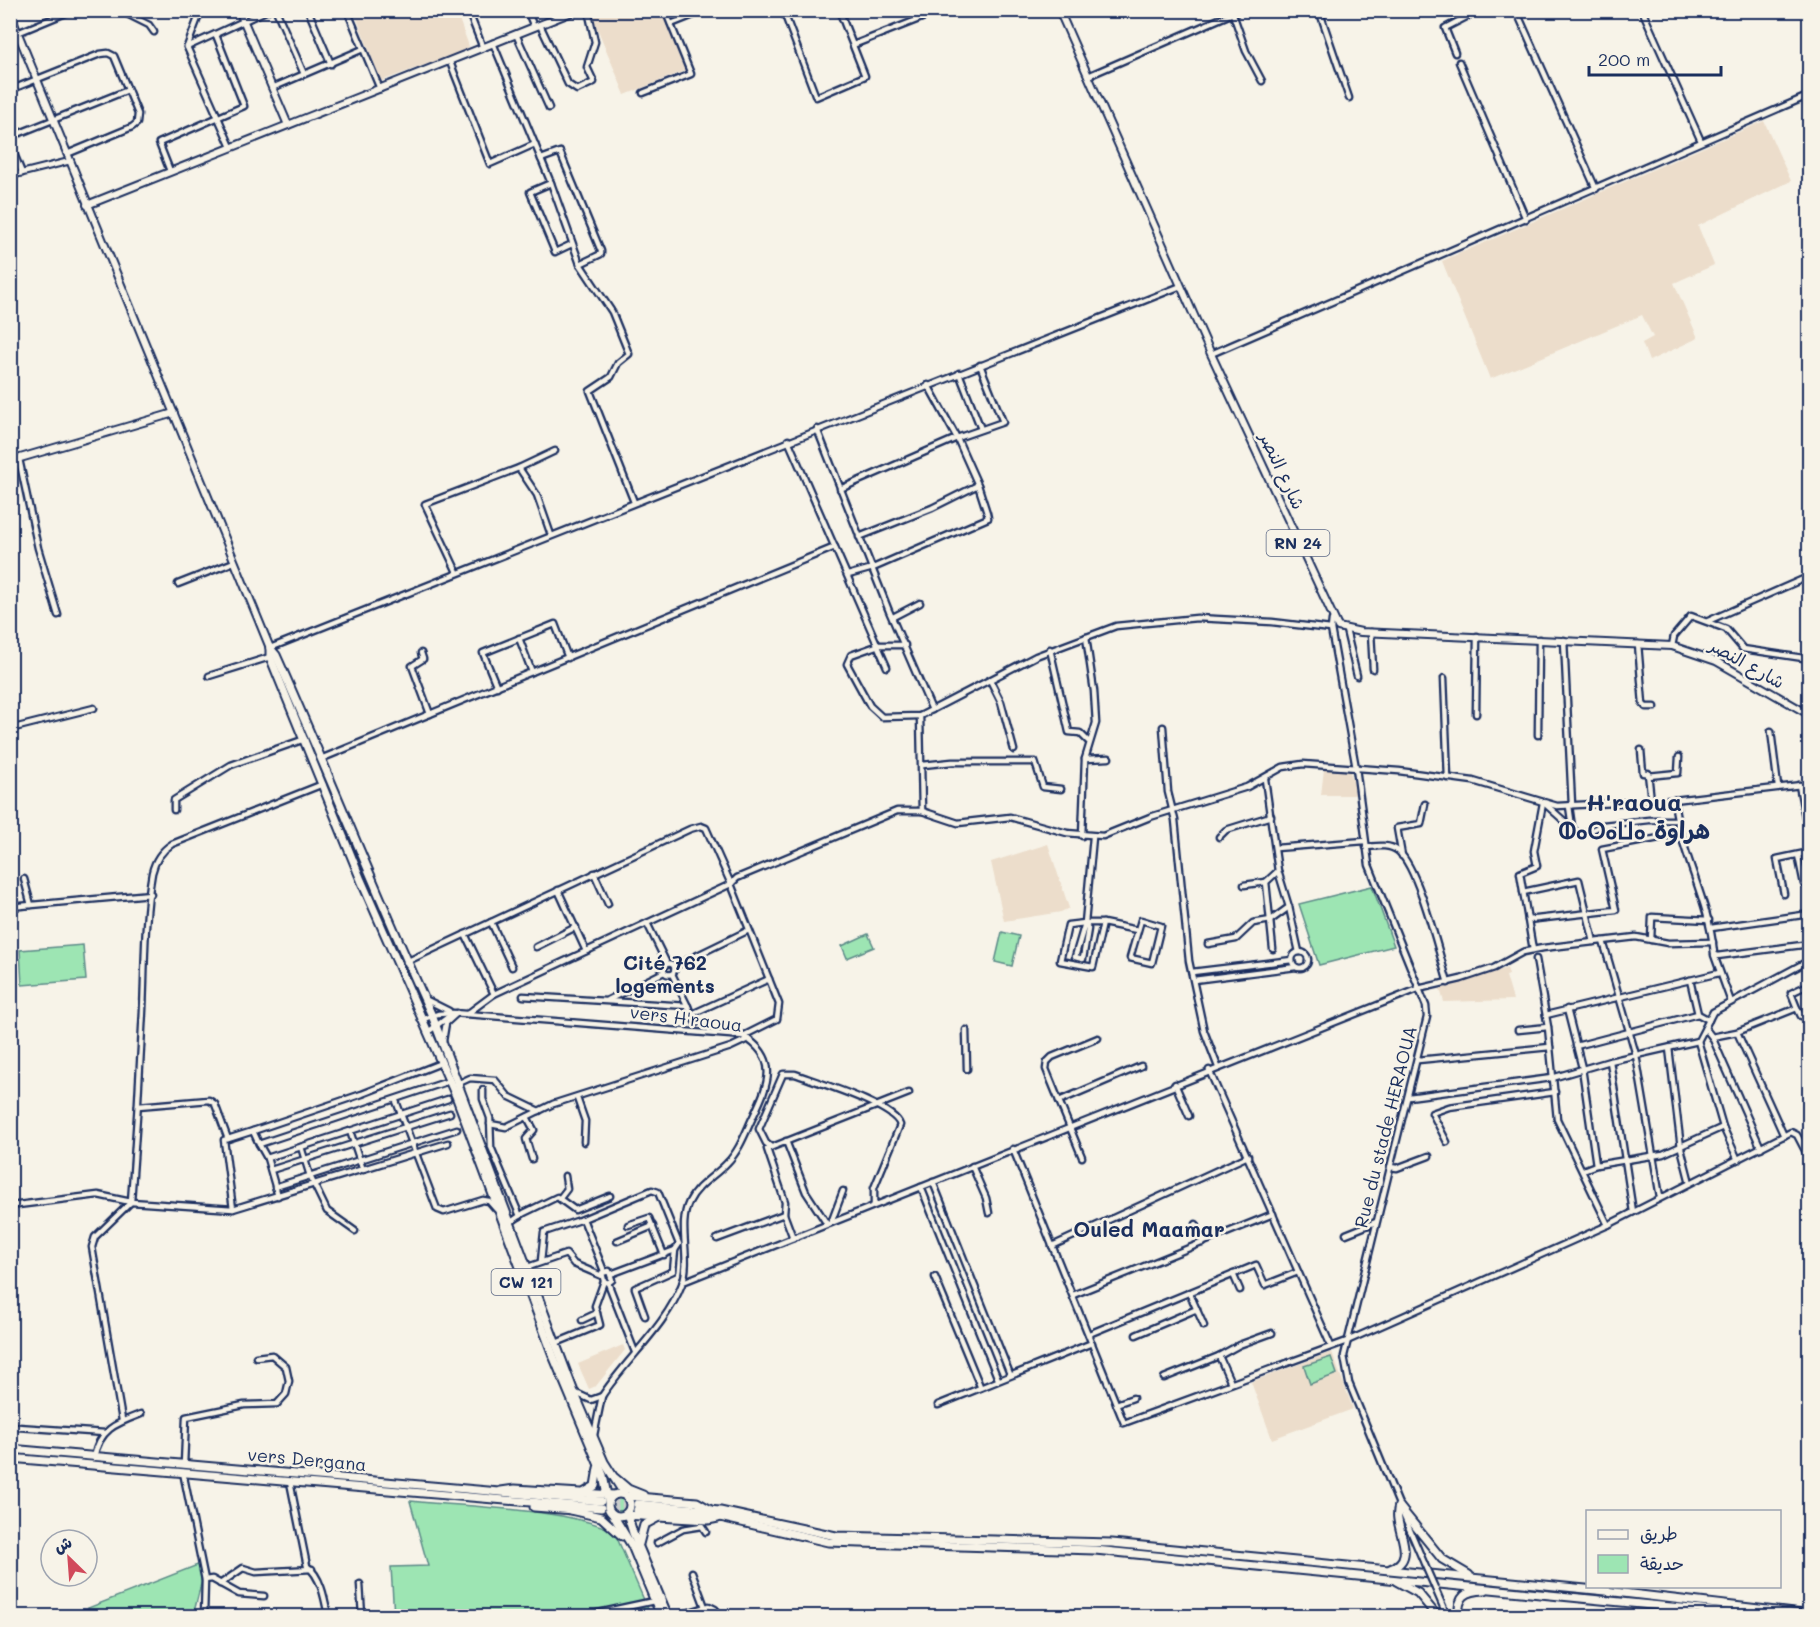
<svg xmlns="http://www.w3.org/2000/svg" width="1820" height="1627" viewBox="0 0 1820 1627" font-family="Mali,'Playpen Sans Arabic','Noto Sans Tifinagh',sans-serif">
<rect width="100%" height="100%" fill="#f7f3e8"/>
<filter id="ink" filterUnits="userSpaceOnUse"><feTurbulence type="fractalNoise" baseFrequency=".0167" numOctaves="2"/><feDisplacementMap in="SourceGraphic" scale="12" xChannelSelector="R" yChannelSelector="G"/><feConvolveMatrix kernelMatrix="1 2 1 2 8 2 1 2 1" color-interpolation-filters="sRGB"/></filter>
<g filter="url(#ink)">
<!-- built -->
<g fill="#ecddcb">
<polygon points="612,10 662,11 687,70 625,95 590,11"/>
<polygon points="354,11 456,11 469,46 466,50 381,81"/>
<polygon points="1764,121 1791,181 1698,226 1714,265 1674,283 1698,338 1649,361 1642,343 1653,337 1642,315 1490,379 1442,261"/>
<polygon points="1324,769 1349,769 1358,795 1321,795"/>
<polygon points="1048,844 1069,908 1061,912 1004,921 991,862"/>
<polygon points="1507,968 1509,975 1506,976 1513,1000 1444,1002 1440,989"/>
<polygon points="623,1345 625,1350 596,1386 589,1389 578,1364"/>
<polygon points="1332,1352 1353,1409 1272,1439 1251,1382"/>
</g>
<!-- green -->
<g fill="#9de5b3" stroke="#5c8a88" stroke-width="1.5">
<polygon points="1372,886 1394,946 1319,965 1299,904"/>
<polygon points="1002,932 1019,936 1012,966 995,962"/>
<polygon points="868,934 874,947 847,958 842,946"/>
<polygon points="83,945 86,980 22,985 20,950"/>
<polygon points="1331,1357 1337,1374 1310,1384 1304,1366"/>
<circle cx="619" cy="1505" r="8"/>
<path d="M410 1501C467 1507 563 1508 614 1531L648 1609 589 1616H394L391 1567 428 1566Z"/>
<polygon points="200,1564 202,1580 193,1616 93,1616 88,1608"/>
</g>
<g fill="none" stroke-linecap="round" stroke-linejoin="round">
<!-- highway-tunnel -->
<g stroke="#cbcccc" stroke-width="7" stroke-dasharray="7 3.5" stroke-linecap="butt">
<polyline points="601,1501 637,1504"/>
<polyline points="601,1508 637,1510"/>
</g>
<!-- minor casing -->
<g stroke="#1b2f5e" stroke-width="9">
<g id="minor">
<polyline points="119,10 149,25 154,32"/>
<polyline points="201,10 187,47 231,147"/>
<polyline points="276,10 304,74"/>
<polyline points="308,10 331,64"/>
<polyline points="347,10 380,89"/>
<polyline points="468,10 483,48"/>
<polyline points="527,10 534,27"/>
<polyline points="783,10 816,97 865,76 839,10"/>
<polyline points="1319,10 1349,98"/>
<polyline points="1516,10 1596,189"/>
<polyline points="1642,10 1701,141"/>
<polyline points="1233,14 1246,51 1262,81"/>
<polyline points="671,24 706,10"/>
<polyline points="540,25 568,84 577,90 594,82 587,67 595,42 588,10"/>
<polyline points="516,34 549,108"/>
<polyline points="10,36 73,10"/>
<polyline points="493,43 551,183 580,264 612,312 629,354 618,363 611,377 590,391 634,502"/>
<polyline points="853,45 942,10"/>
<polyline points="187,47 268,10"/>
<polyline points="1455,53 1445,28 1476,12"/>
<polyline points="450,62 490,164 535,144"/>
<polyline points="1459,62 1526,219"/>
<polyline points="1088,76 1240,10"/>
<polyline points="272,88 363,49"/>
<polyline points="10,90 100,54 108,53 114,56 138,114 137,123 132,127 67,154"/>
<polyline points="643,93 691,74 665,10"/>
<polyline points="10,137 128,90"/>
<polyline points="10,144 22,173"/>
<polyline points="541,159 560,152 601,251 601,254 580,264"/>
<polyline points="170,171 159,143 244,106 216,35"/>
<polyline points="10,176 70,161"/>
<polyline points="551,183 530,192 555,252 572,244"/>
<polyline points="1211,354 1810,95"/>
<polyline points="959,373 981,429"/>
<polyline points="817,429 889,611 932,710"/>
<polyline points="788,440 887,667"/>
<polyline points="19,459 38,548 58,615"/>
<polyline points="519,468 555,451"/>
<polyline points="978,485 957,438 1003,422 980,365"/>
<polyline points="840,489 957,438 928,385"/>
<polyline points="457,572 425,504 519,468 537,495 551,535"/>
<polyline points="848,575 873,568 988,518 987,513 978,485 932,508 859,537"/>
<polyline points="178,584 234,562"/>
<polyline points="893,617 920,603"/>
<polyline points="1332,620 1331,629 1356,768 1369,865 1426,1006 1427,1017 1344,1356 1349,1383 1400,1507"/>
<polyline points="1708,621 1810,576"/>
<polyline points="1346,630 1357,676"/>
<polyline points="1371,632 1373,669"/>
<polyline points="519,638 532,672"/>
<polyline points="1564,640 1572,805"/>
<polyline points="1638,644 1643,704 1646,707 1655,707"/>
<polyline points="905,645 879,645 851,655 847,664 870,706 882,717 920,716 1036,656 1116,626 1197,618 1272,622 1331,629"/>
<polyline points="1672,646 1674,636 1691,616 1726,629 1743,649 1810,659"/>
<polyline points="270,648 1181,286"/>
<polyline points="1050,649 1069,732 1080,733 1088,741"/>
<polyline points="421,653 423,659 412,666 430,714"/>
<polyline points="209,676 270,657"/>
<polyline points="1444,678 1448,778"/>
<polyline points="990,680 1001,702 1014,750"/>
<polyline points="497,687 483,653 555,624 568,658"/>
<polyline points="1476,714 1477,636"/>
<polyline points="920,716 922,811"/>
<polyline points="1163,727 1168,792 1175,820 1189,961 1204,1031 1218,1067"/>
<polyline points="10,729 94,708"/>
<polyline points="1771,731 1778,787"/>
<polyline points="1538,735 1539,639"/>
<polyline points="1641,750 1643,773 1648,773 1651,801"/>
<polyline points="323,758 835,547"/>
<polyline points="1085,759 1109,758"/>
<polyline points="923,765 952,762 1035,762 1043,787 1061,789"/>
<polyline points="1648,776 1678,773 1679,757"/>
<polyline points="1799,785 1805,817"/>
<path d="M1674 800C1680 853 1709 899 1714 953L1717 956 1810 944"/>
<polyline points="1544,803 1580,835 1603,825 1649,820 1676,820"/>
<polyline points="1569,806 1572,827"/>
<polyline points="174,810 174,800 231,765 305,739"/>
<polyline points="1082,836 1085,759 1096,723 1094,691 1086,637"/>
<polyline points="1093,837 1085,923 1068,925 1060,961 1093,967 1103,923 1137,930"/>
<polyline points="1219,837 1226,830 1271,816"/>
<path d="M1366 847C1377 846 1389 844 1398 851 1419 868 1439 954 1448 983"/>
<polyline points="1276,848 1365,841"/>
<polyline points="1798,855 1804,884"/>
<polyline points="1402,856 1397,828 1421,824 1425,804"/>
<polyline points="594,873 608,904"/>
<polyline points="24,879 31,905"/>
<polyline points="1244,885 1266,882"/>
<polyline points="558,890 586,951"/>
<polyline points="1523,892 1579,880 1594,942"/>
<polyline points="1784,894 1777,859 1810,852"/>
<polyline points="10,907 151,894"/>
<polyline points="1289,907 1299,952"/>
<polygon points="1141,920 1161,926 1152,963 1130,958"/>
<polyline points="1528,920 1616,910 1602,849 1680,834"/>
<polyline points="491,922 512,967"/>
<polyline points="647,923 667,964"/>
<polyline points="1085,923 1088,929 1083,959 1075,957 1085,923 1103,923"/>
<polyline points="1711,928 1810,914"/>
<polyline points="465,934 494,994"/>
<polyline points="1651,940 1652,917 1709,920"/>
<polyline points="1603,941 1636,1055 1660,1197"/>
<polyline points="1208,944 1236,939 1253,923 1271,920 1289,907 1278,871 1265,779"/>
<polyline points="536,947 576,927"/>
<polyline points="1273,949 1266,882 1278,871"/>
<polyline points="1533,950 1520,873 1537,866 1534,851 1543,803"/>
<circle cx="1300" cy="960" r="8"/>
<polyline points="1714,955 1731,1002"/>
<polyline points="1536,959 1548,1027"/>
<polyline points="406,962 690,829 701,826 706,828 731,884 494,994 467,1014"/>
<circle cx="669" cy="969" r="5.5"/>
<polyline points="675,966 749,930"/>
<polyline points="1192,972 1292,960"/>
<polyline points="672,974 696,1023"/>
<polyline points="1194,980 1296,967"/>
<polyline points="1690,980 1698,1014"/>
<polyline points="523,996 688,1006"/>
<polyline points="427,1000 449,1011"/>
<polyline points="608,1000 664,972"/>
<polyline points="1797,1008 1801,1016 1810,1013"/>
<polyline points="1567,1009 1582,1068 1596,1165"/>
<polyline points="692,1014 769,979"/>
<polyline points="1546,1015 1719,973"/>
<path d="M421 1020 438 1014 453 1013 743 1036C782 1059 767 1087 752 1119 745 1134 739 1151 727 1163 715 1176 697 1185 689 1202 677 1227 692 1258 682 1284 666 1326 627 1358 602 1396"/>
<polyline points="1705,1028 1712,1037 1761,1148"/>
<polyline points="966,1030 967,1069"/>
<polyline points="1518,1030 1548,1027 1557,1119 1608,1225"/>
<polyline points="428,1032 452,1014"/>
<polyline points="1737,1032 1784,1136"/>
<polyline points="743,1036 777,1019 779,1004 731,884 737,878 897,811 922,811 958,823 1010,817 1067,833 1103,836 1150,817 1247,787 1283,767 1303,764 1399,771 1473,781 1557,806 1674,800 1810,784"/>
<polyline points="1712,1037 1737,1032 1797,1008 1791,993 1810,984"/>
<polyline points="443,1041 446,1023 457,1013"/>
<polyline points="1698,1041 1723,1127 1738,1160"/>
<polyline points="1576,1046 1698,1014 1709,1020"/>
<polyline points="1669,1048 1681,1148 1690,1183"/>
<polyline points="1418,1060 1550,1047"/>
<polyline points="1610,1061 1633,1212"/>
<polyline points="441,1063 362,1094 253,1131 259,1144 449,1081"/>
<polyline points="1209,1070 1331,1346"/>
<polyline points="457,1084 470,1078 495,1080 508,1096 539,1111"/>
<polyline points="1175,1084 1189,1116"/>
<polyline points="483,1090 483,1099 490,1118 491,1147 520,1216"/>
<polyline points="1409,1097 1552,1078 1610,1061 1698,1041 1713,1012 1810,960"/>
<polyline points="577,1098 585,1121 584,1142"/>
<polyline points="396,1101 437,1209 444,1212 483,1200 489,1201 496,1209"/>
<polyline points="1059,1101 1141,1066"/>
<polyline points="138,1106 209,1100 215,1104 228,1139 253,1131"/>
<polyline points="527,1117 534,1130 526,1139 532,1159"/>
<polyline points="490,1124 506,1127 553,1104 731,1047 748,1039"/>
<polyline points="350,1131 363,1170"/>
<polyline points="228,1139 224,1140 233,1209"/>
<polyline points="786,1141 806,1192 827,1224"/>
<polyline points="1447,1142 1432,1113 1449,1107 1555,1092"/>
<polyline points="259,1144 267,1158 278,1196"/>
<polyline points="301,1147 310,1176 327,1211 355,1231"/>
<path d="M771 1147 766 1143 759 1129 783 1074H795C816 1082 894 1105 900 1125L874 1188V1205"/>
<polyline points="1013,1149 1124,1423 1347,1341 1608,1225 1791,1132 1797,1135 1810,1160"/>
<polyline points="1082,1157 1046,1069 1047,1062 1052,1057 1098,1038"/>
<polyline points="267,1158 448,1099"/>
<polyline points="972,1166 986,1198 989,1213"/>
<polyline points="1390,1167 1397,1168 1429,1156"/>
<polyline points="271,1170 450,1113"/>
<polyline points="1583,1170 1596,1165 1663,1154 1723,1127"/>
<polyline points="933,1182 1010,1374"/>
<polyline points="275,1187 457,1129"/>
<polyline points="921,1187 998,1379"/>
<polyline points="560,1198 567,1189 565,1176"/>
<polyline points="10,1206 98,1195 131,1202 233,1209 448,1143"/>
<polyline points="511,1222 524,1213 557,1197 575,1210 610,1196"/>
<polyline points="831,1223 843,1191"/>
<polyline points="1196,1224 1203,1243"/>
<polyline points="628,1225 649,1218 664,1255"/>
<polyline points="1346,1234 1376,1222"/>
<polyline points="793,1238 784,1214 785,1202 767,1149 909,1093"/>
<polyline points="717,1239 784,1214"/>
<polyline points="617,1241 653,1226"/>
<polyline points="1052,1246 1248,1156"/>
<polyline points="541,1261 544,1232 583,1219"/>
<polyline points="528,1267 566,1254 574,1264 602,1276"/>
<polyline points="604,1271 583,1219 652,1190 658,1192 679,1244 675,1250 611,1274"/>
<polyline points="1233,1274 1240,1290"/>
<polyline points="935,1277 980,1386"/>
<polyline points="683,1282 1418,989 1461,979 1494,968 1523,952 1543,948 1636,937 1668,943 1713,942"/>
<polyline points="608,1283 635,1352"/>
<polyline points="1189,1292 1204,1326"/>
<polyline points="1073,1295 1273,1214"/>
<polyline points="645,1316 635,1288 673,1271 675,1250"/>
<polyline points="582,1320 597,1313"/>
<polyline points="1089,1334 1256,1265 1265,1285 1298,1272"/>
<polyline points="1136,1335 1197,1309"/>
<polyline points="556,1343 600,1325 595,1306 604,1281 602,1273 609,1271 612,1280 608,1283 604,1281"/>
<polyline points="1219,1356 1239,1345 1272,1333"/>
<polyline points="1164,1378 1219,1356 1231,1383"/>
<polyline points="576,1393 591,1400 602,1396 594,1435"/>
<polyline points="1116,1404 1133,1398"/>
<polyline points="938,1405 1092,1343"/>
<path d="M122 1420 92 1247 95 1237 131 1202C136 1138 140 1074 143 1010 145 964 144 918 152 873 155 860 161 851 172 844L323 784"/>
<polyline points="10,1430 18,1427 105,1433"/>
<path d="M94 1458C99 1429 117 1423 141 1414"/>
<polyline points="184,1465 186,1417 244,1405 277,1404 286,1394 289,1381 286,1367 272,1355 256,1357"/>
<polyline points="183,1472 205,1580"/>
<path d="M290 1482 307 1566C321 1576 325 1600 328 1616"/>
<polyline points="1403,1514 1424,1563"/>
<polyline points="657,1543 683,1529 702,1526 706,1532"/>
<polyline points="692,1572 705,1607"/>
<polyline points="220,1584 243,1568 256,1572 312,1569"/>
<polyline points="360,1584 362,1616"/>
<polyline points="1435,1588 1447,1616"/>
<polyline points="204,1616 205,1580 212,1579 239,1594 264,1596"/>
<polyline points="584,1616 654,1601"/>
<polyline points="677,1616 709,1606 715,1609 721,1616"/>
</g>
</g>
<!-- major casing -->
<g stroke="#1b2f5e" stroke-width="10">
<g id="major">
<polyline points="239,10 288,125"/>
<polyline points="1059,10 1211,354 1338,627 1361,632 1672,646 1716,661 1810,715"/>
<polyline points="10,14 270,648"/>
<polyline points="87,205 577,10"/>
<polyline points="10,461 174,413"/>
</g>
</g>
<!-- highway casing -->
<g stroke="#1b2f5e" stroke-width="11">
<g id="highway">
<path d="M270 648 276 655C330 775 378 898 433 1018L574 1392 604 1462 625 1495"/>
<polyline points="270,648 270,657 361,880 456,1096 554,1358 603,1475 608,1501"/>
<polyline points="10,1449 601,1501"/>
<polyline points="10,1458 601,1508"/>
<polyline points="615,1478 628,1489 643,1495"/>
<polyline points="501,1491 515,1489 614,1495"/>
<polyline points="585,1492 595,1486 598,1468"/>
<circle cx="619" cy="1505" r="11"/>
<polyline points="626,1496 697,1502 711,1510"/>
<polyline points="637,1504 720,1511 836,1536 1112,1543 1606,1591 1810,1615"/>
<polyline points="1399,1506 1442,1559 1469,1575"/>
<polyline points="534,1507 573,1510"/>
<polyline points="570,1510 601,1517 622,1536"/>
<polyline points="637,1510 720,1517 828,1542 1095,1550 1762,1616"/>
<polyline points="627,1513 633,1533 668,1616"/>
<polyline points="613,1515 632,1546 661,1616"/>
<polyline points="625,1515 708,1520 718,1518"/>
<polyline points="639,1544 644,1525 659,1517"/>
<path d="M1390 1569C1421 1558 1391 1527 1399 1506"/>
<polyline points="1396,1581 1418,1593 1437,1616"/>
<path d="M1459 1616C1457 1596 1466 1591 1485 1590"/>
</g>
</g>
<!-- minor -->
<use href="#minor" stroke="#f7f3e8" stroke-width="4.5"/>
<!-- major -->
<use href="#major" stroke="#f7f3e8" stroke-width="6"/>
<!-- highway -->
<use href="#highway" stroke="#f7f3e8" stroke-width="7"/>
<!-- minor-bridge casing -->
<g stroke="#1b2f5e" stroke-width="9" stroke-linecap="butt">
<polyline id="minor-bridge" points="1424,1563 1435,1588"/>
</g>
<!-- minor-bridge -->
<use href="#minor-bridge" stroke="#f7f3e8" stroke-width="4.5"/>
</g>
</g>
<g text-anchor="middle" stroke-width="5" stroke-linejoin="round" paint-order="stroke">
<!-- shield labels -->
<g fill="#f7f3e8" stroke="#5d6a87" stroke-width="1.5">
<rect x="1266.5" y="530" width="63" height="26" rx="4.5"/>
<rect x="491.5" y="1269" width="69" height="26" rx="4.5"/>
</g>
<g font-size="16" font-weight="bold" fill="#1b2f5e">
<text x="1298" y="549">RN 24</text>
<text x="526" y="1288">CW 121</text>
</g>
<!-- street labels -->
<g font-size="18" fill="#1b2f5e" stroke="#f7f3e8">
<text transform="translate(1282 471) rotate(65)" y="6">شارع النصر</text>
<text transform="translate(1747 664) rotate(29)" y="6">شارع النصر</text>
<text transform="translate(686 1019) rotate(7)" y="6">vers H'raoua</text>
<text transform="translate(1386 1127) rotate(-76)" y="6">Rue du stade HERAOUA</text>
<text transform="translate(307 1460) rotate(5)" y="6">vers Dergana</text>
</g>
<!-- neighbourhood labels -->
<g font-size="20" font-weight="bold" fill="#1b2f5e" stroke="#f7f3e8">
<text x="665" y="970">Cité 762<tspan x="665" dy="23">logements</tspan></text>
</g>
<!-- quarter labels -->
<g font-size="21" font-weight="bold" fill="#1b2f5e" stroke="#f7f3e8">
<text x="1149" y="1237">Ouled Maamar</text>
</g>
<!-- district labels -->
<g font-size="24" font-weight="bold" fill="#1b2f5e" stroke="#f7f3e8">
<text x="1634" y="811">H'raoua<tspan x="1634" dy="28">ⵀⴰⵔⴰⵡⴰ هراوة</tspan></text>
</g>
</g>
<!-- margin -->
<rect width="1820" height="1627" fill="none" stroke="#f7f3e8" stroke-width="36"/>
<rect x="18" y="18" width="1784" height="1591" fill="none" stroke="#1b2f5e" stroke-width="2" filter="url(#ink)"/>
<!-- legend -->
<rect x="1586" y="1510" width="195" height="78" fill="#f7f3e8" stroke="#9fa5b1" stroke-width="1.5"/>
<rect x="1598" y="1530" width="30" height="9" fill="#f7f3e8" stroke="#9fa5b1" stroke-width="1.5"/>
<text x="1640" y="1540" font-size="18" fill="#1b2f5e">طريق</text>
<rect x="1598" y="1555" width="30" height="18" fill="#9de5b3" stroke="#9fa5b1" stroke-width="1.5"/>
<text x="1640" y="1570" font-size="18" fill="#1b2f5e">حديقة</text>
<!-- north arrow -->
<g transform="translate(69 1558) rotate(335)"><circle r="28" fill="#f7f3e8" stroke="#9fa5b1" stroke-width="1.5"/>
<path d="M0-4.5L10 22L0 15L-10 22Z" fill="#d1495b"/>
<text y="-9" font-size="16" font-weight="bold" text-anchor="middle" fill="#1b2f5e">ش</text>
</g>
<!-- scale -->
<path d="M1589 66v9h132v-9" fill="none" stroke="#1b2f5e" stroke-width="3"/>
<text x="1598" y="66" font-size="18" fill="#1b2f5e" stroke="#f7f3e8" stroke-width="4.5" paint-order="stroke">200 m</text>
</svg>
